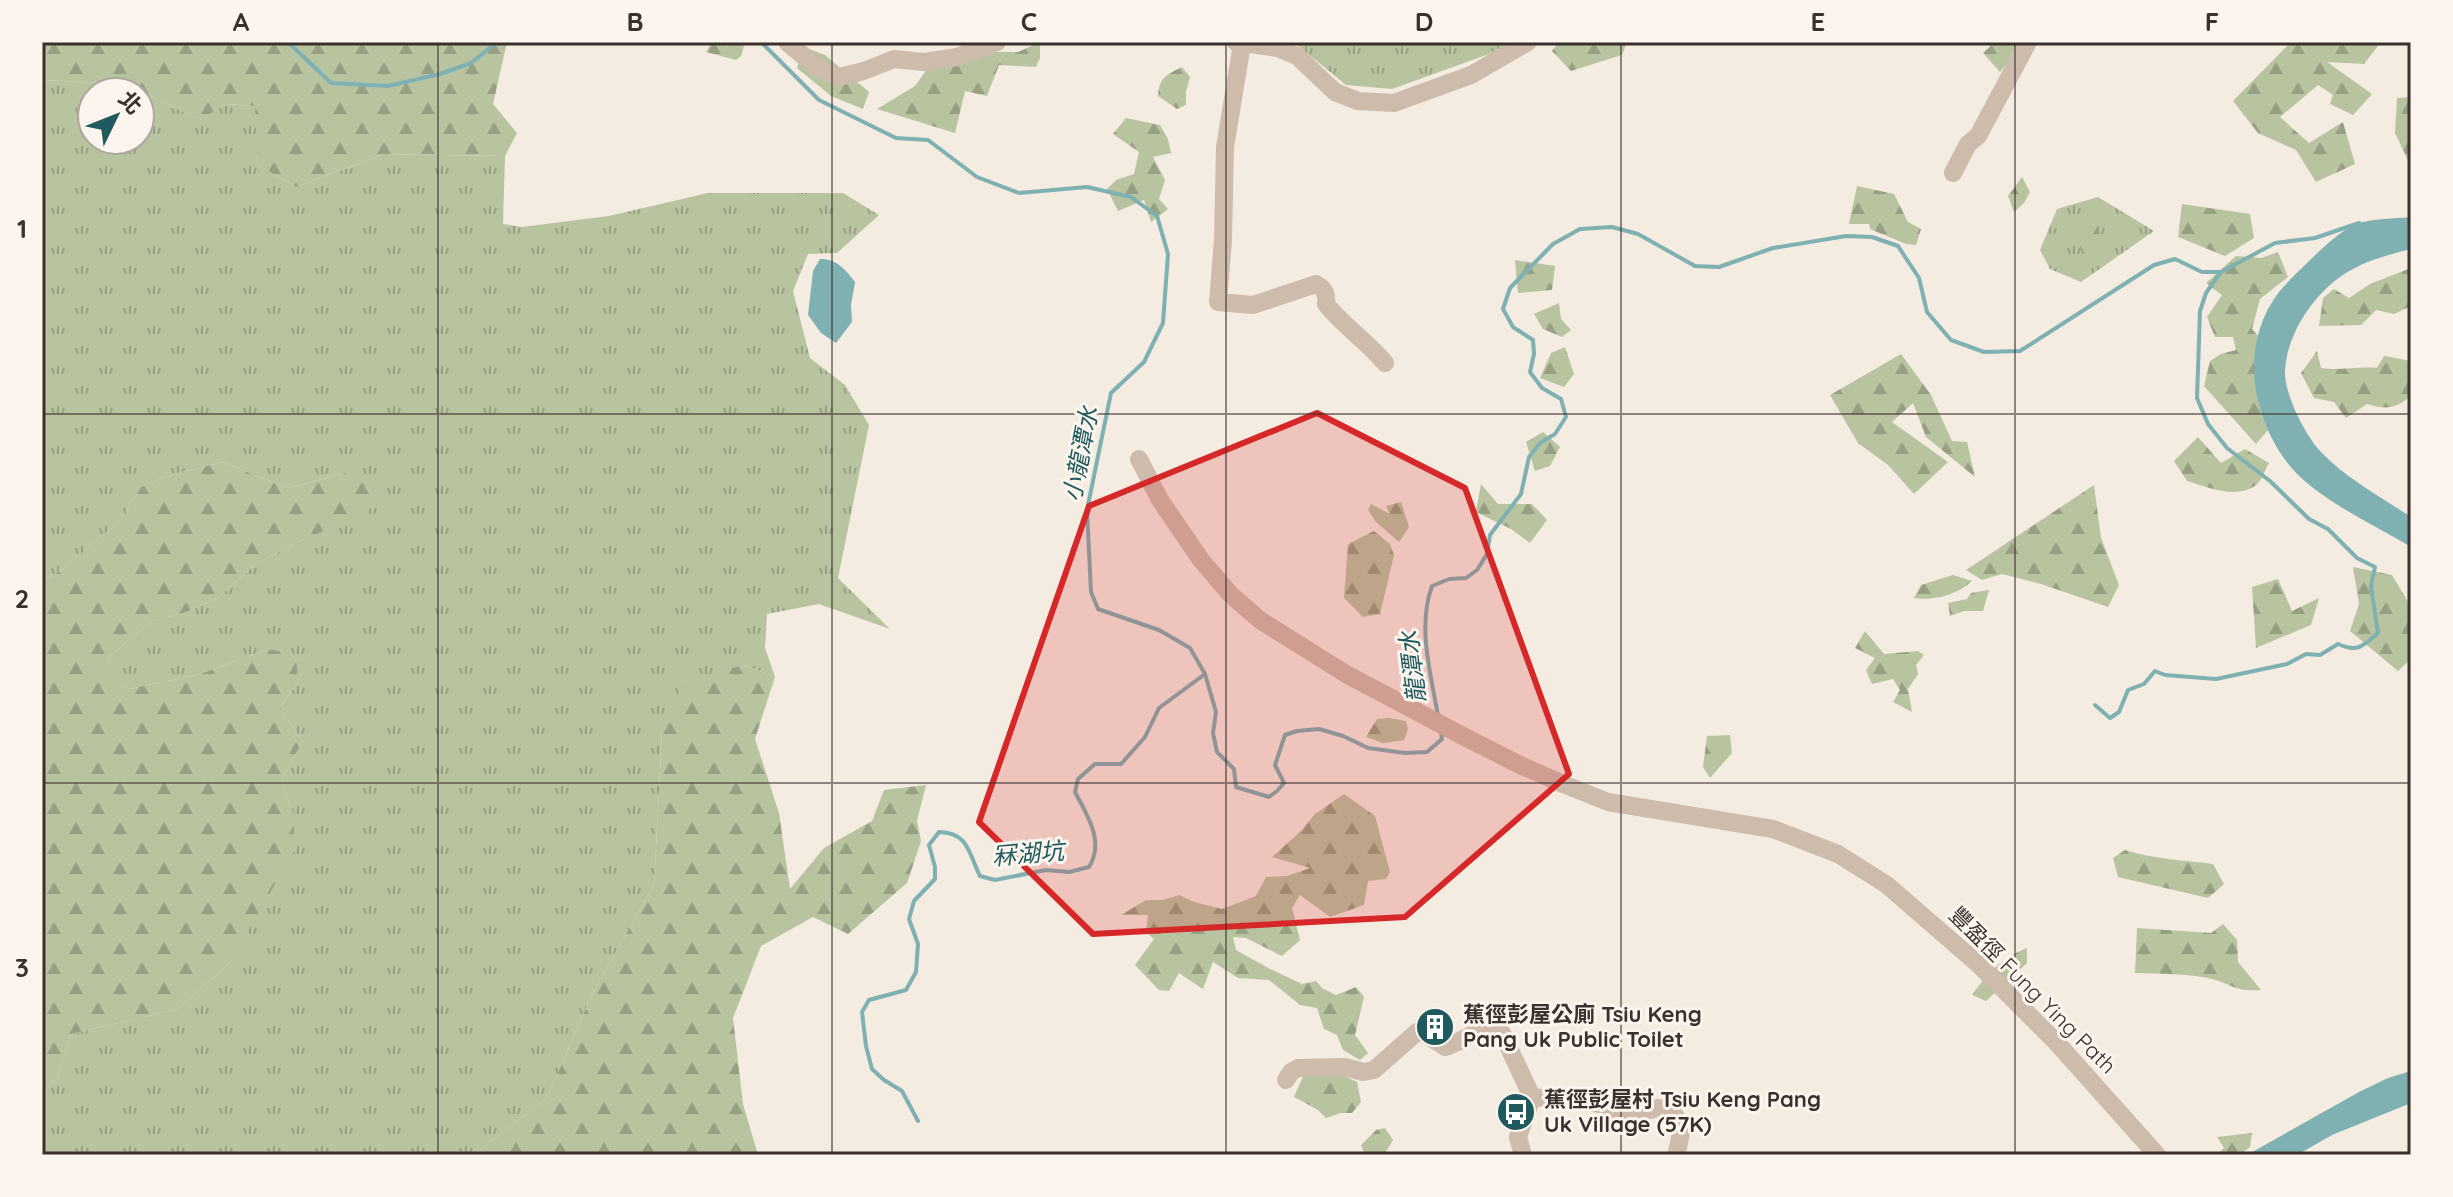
<svg xmlns="http://www.w3.org/2000/svg" width="2453" height="1197" viewBox="0 0 2453 1197" font-family="Quicksand,'Noto Sans TC',sans-serif">
<defs>
<pattern id="grass-tufts" width="24" height="20" patternUnits="userSpaceOnUse" patternTransform="scale(2)"><rect width="24" height="20" fill="#b8c4a0"/><path d="M3 7l-1-3M5 7V3M7 7l1-3M15 17l-1-3M17 17v-4M19 17l1-3" fill="none" stroke="#97a083"/></pattern>
<pattern id="forest-firs" width="22" height="20" patternUnits="userSpaceOnUse" patternTransform="scale(2)"><rect width="22" height="20" fill="#b8c4a0"/><path d="M5 1l3.5 6h-7zM16 11l3.5 6h-7z" fill="#97a083"/></pattern>
</defs>
<rect width="100%" height="100%" fill="#f4ebe1"/>
<!-- grass -->
<g fill="url(#grass-tufts)" fill-rule="evenodd">
<polygon points="1284,42 1510,42 1489,54 1392,89 1346,85 1297,45"/>
<path d="M42 80 126 84 201 120 224 104 256 106 258 165 296 187 384 154 505 156 503 224 522 227 609 216 708 193H843L879 215 837 253 808 254 793 291 810 358 845 385 869 425 838 578 890 629 819 604 767 614 765 648 775 677 744 665 662 732 654 885 592 994 547 1098 473 1155H42V1088L57 1079 71 1034 178 1009 231 961 294 815 281 781 303 741 279 709 298 682 268 649 200 674 129 689 107 677 110 656 151 621 187 612 219 597 254 565 306 538 345 473 287 488 222 462 170 475 141 487 120 521 60 571 42 581ZM92 92H140V140H92Z"/>
<polygon points="2098,197 2154,231 2081,282 2050,269 2040,250 2057,209"/>
</g>
<!-- forest -->
<g fill="url(#forest-firs)">
<polygon points="42,42 507,42 493,104 517,133 505,156 384,154 296,187 258,165 255,106 225,104 201,120 126,84 42,80"/>
<polygon points="712,42 720,42 728,46 729,42 745,42 741,56 736,60 706,52"/>
<polygon points="1040,42 1040,58 1036,67 999,65 987,96 965,91 955,133 877,109 915,86 939,52 1018,52"/>
<polygon points="1559,42 1627,42 1622,55 1571,71 1552,51"/>
<polygon points="1995,42 2013,42 2019,50 2000,72 1983,53"/>
<polygon points="2291,42 2381,42 2364,64 2327,62 2372,94 2353,115 2330,104 2333,95 2318,85 2280,117 2309,143 2343,122 2355,164 2316,182 2296,150 2258,133 2233,101"/>
<polygon points="804,47 825,55 869,92 863,109 831,96 797,68"/>
<path d="M1182 67 1190 77 1186 92V105L1177 109 1158 96C1159 78 1166 75 1182 67Z"/>
<polygon points="2411,97 2411,167 2395,133 2397,98"/>
<polygon points="1126,118 1160,125 1168,139 1171,153 1153,157 1165,180 1159,199 1168,209 1151,222 1144,200 1118,211 1107,189 1116,180 1134,174 1139,152 1113,134"/>
<polygon points="2022,177 2030,192 2024,203 2014,212 2008,196"/>
<polygon points="1857,186 1894,194 1908,222 1921,229 1916,245 1906,244 1870,229 1869,224 1849,224"/>
<polygon points="2182,204 2250,214 2254,238 2225,256 2178,237"/>
<polygon points="2091,221 2100,234 2093,251 2082,254 2077,236"/>
<path d="M2278 252 2288 277 2260 299 2252 329 2258 336C2254 370 2253 399 2268 430L2256 444 2204 386 2210 361 2221 354 2236 350 2233 337H2215L2207 317 2222 295 2206 283 2236 256 2261 258Z"/>
<polygon points="1515,260 1555,266 1552,290 1518,293"/>
<polygon points="2411,268 2411,306 2394,314 2376,310 2361,325 2319,326 2323,298 2334,289 2349,298 2370,284"/>
<polygon points="1559,303 1561,319 1571,330 1562,337 1543,329 1534,314"/>
<polygon points="1565,347 1574,374 1564,387 1540,378 1551,353"/>
<path d="M2317 351 2321 368C2340 371 2357 366 2377 368L2384 356 2411 361V396C2395 409 2386 410 2367 404L2346 418 2334 402 2314 398 2301 373Z"/>
<polygon points="1901,354 1931,395 1952,441 1967,442 1975,477 1926,437 1913,403 1892,422 1948,462 1914,494 1888,465 1858,443 1830,395"/>
<polygon points="1543,432 1560,447 1550,466 1535,471 1526,442"/>
<path d="M2198 437 2221 463 2245 449 2269 463C2265 470 2262 480 2256 485 2236 500 2208 487 2187 481L2174 461Z"/>
<polygon points="222,462 287,488 345,473 373,475 382,491 367,514 306,538 254,565 219,597 187,612 151,621 110,656 108,677 129,689 200,674 268,649 296,655 298,682 279,709 303,741 281,781 294,815 294,851 231,961 178,1009 71,1034 57,1079 42,1088 42,581 60,571 120,521 141,487 170,475"/>
<polygon points="1481,484 1498,504 1532,504 1547,520 1530,543 1511,529 1476,512"/>
<polygon points="2094,485 2101,538 2119,585 2108,607 2041,584 2002,574 1982,580 1966,570"/>
<polygon points="1401,502 1409,527 1399,542 1376,522 1368,510 1371,504 1390,514 1386,506"/>
<polygon points="1374,531 1390,544 1394,555 1380,614 1363,617 1344,598 1348,544"/>
<polygon points="2353,567 2392,575 2410,605 2411,659 2398,671 2350,631 2359,604"/>
<path d="M1953 575 1972 581C1957 595 1933 601 1914 598L1921 585Z"/>
<polygon points="2278,579 2292,611 2319,598 2311,625 2256,648 2252,587"/>
<polygon points="1989,590 1983,611 1964,611 1950,616 1948,603 1967,599 1971,593"/>
<polygon points="1865,631 1884,654 1918,651 1924,655 1916,665 1918,674 1908,689 1912,712 1893,702 1900,690 1893,679 1872,684 1866,670 1875,658 1855,648"/>
<polygon points="744,665 775,677 755,739 779,813 790,889 824,848 872,821 884,790 926,785 917,821 921,841 907,883 848,934 813,917 761,946 733,1018 743,1104 758,1155 473,1155 547,1098 592,994 654,885 662,732 684,681"/>
<polygon points="1389,718 1406,721 1408,729 1404,740 1383,743 1366,737 1377,719"/>
<polygon points="1730,735 1732,753 1710,778 1703,767 1707,736"/>
<polygon points="1344,794 1375,816 1390,872 1386,879 1368,881 1364,905 1330,917 1300,895 1292,908 1300,940 1282,956 1246,938 1233,937 1236,950 1270,969 1302,984 1316,981 1322,988 1336,995 1356,987 1364,997 1355,1035 1368,1053 1360,1060 1343,1050 1337,1035 1324,1029 1317,1008 1300,1005 1269,980 1238,978 1213,962 1203,989 1179,973 1169,991 1159,990 1135,965 1154,939 1146,932 1148,915 1121,915 1146,900 1163,900 1179,895 1194,902 1222,909 1256,896 1266,877 1287,876 1310,868 1272,857 1301,831 1315,814"/>
<path d="M2125 850C2153 859 2183 860 2213 864L2224 884 2208 898 2118 877 2113 858Z"/>
<path d="M2223 924 2237 940 2238 962 2261 990C2235 992 2234 985 2212 979 2187 973 2160 974 2135 973L2137 928 2211 933Z"/>
<path d="M2027 948V963L1986 1001 1972 995C1989 972 2000 959 2027 948Z"/>
<polygon points="1304,1074 1342,1075 1357,1082 1361,1102 1352,1113 1341,1113 1326,1118 1318,1110 1294,1097"/>
<polygon points="1385,1128 1393,1140 1384,1155 1365,1155 1361,1145 1376,1130"/>
<polygon points="2252,1133 2250,1147 2240,1155 2216,1155 2224,1148 2217,1137"/>
</g>
<!-- water -->
<g fill="#7fb0b2">
<path d="M2411 217V249C2392 254 2371 259 2353 269 2318 287 2287 331 2285 371 2284 394 2306 437 2322 453 2347 479 2381 497 2411 517V547C2373 524 2312 497 2286 461 2250 412 2240 343 2279 292 2288 281 2299 271 2309 261 2323 248 2338 232 2357 224 2372 218 2395 219 2411 217Z"/>
<path d="M820 259C837 259 845 269 855 282L851 305 852 322 836 343 821 333 808 315 813 271Z"/>
<polygon points="2411,1071 2411,1103 2332,1135 2297,1155 2247,1155 2359,1092 2388,1078"/>
</g>
<g fill="none" stroke-linecap="round" stroke-linejoin="round">
<!-- stream -->
<g stroke="#7fb0b2" stroke-width="4">
<polyline points="288,42 331,83 388,86 440,74 471,63 497,42"/>
<polyline points="761,42 819,100 896,138 928,140 977,177 1019,193 1087,187 1131,197 1157,216 1168,254 1163,323 1144,362 1111,393 1087,510 1091,592 1098,609 1159,630 1190,648 1205,674 1216,712 1213,733 1217,752 1234,769 1236,787 1269,797 1277,791 1284,783 1275,765 1285,735 1297,731 1319,729 1343,736 1368,748 1405,753 1427,752 1442,739 1441,732"/>
<path d="M2095 705 2110 718 2119 712 2128 690 2144 684 2155 671 2165 675 2216 679 2287 664 2306 654 2320 655 2338 644C2358 653 2363 646 2378 633L2371 586 2375 567 2357 558 2328 529 2309 519 2270 481 2227 448 2208 424 2197 398 2200 311 2206 293 2220 273"/>
<path d="M1438 716C1431 674 1417 627 1432 586L1449 579 1466 578 1477 570 1487 554 1490 535 1521 494 1529 457 1540 443 1555 434 1566 417 1561 399 1542 388 1530 372 1534 354 1533 340 1513 327 1503 309 1510 288 1553 244 1580 229 1612 227 1638 234 1695 266 1719 267 1773 248 1846 236 1872 237 1898 246 1919 278 1927 312 1951 340 1984 352 2020 351 2154 265 2175 259 2202 272H2221L2275 243 2315 238 2359 223 2364 226"/>
<path d="M918 1121 902 1091 884 1080 872 1069 866 1046 862 1012 869 1000 906 990 916 972 918 944 909 919 914 901 935 879V867L929 845 939 832C969 833 968 852 980 876L995 880 1046 870 1069 872 1089 867C1105 841 1087 815 1075 792L1078 779 1095 764H1121L1145 737 1159 708 1205 674"/>
</g>
<!-- minor -->
<g stroke="#cdbbac" stroke-width="18">
<polyline points="787,42 819,69 839,77 864,71 894,59 924,62 957,57 997,42"/>
<polyline points="1236,42 1277,48 1297,56 1335,92 1358,101 1394,103 1471,75 1528,42"/>
<path d="M1242 44 1225 147 1223 240 1218 302 1253 305 1316 284C1325 289 1327 294 1326 304 1343 326 1367 341 1385 363"/>
<polyline points="1953,173 1968,144 1978,136 2028,42"/>
<polyline points="1139,459 1160,500 1201,560 1231,595 1260,620 1346,674 1459,734 1520,765 1563,784 1608,802 1773,829 1838,854 1887,885 1978,964 2056,1042 2157,1155"/>
<path d="M1286 1080 1291 1072 1298 1068 1345 1067 1363 1072 1374 1070 1417 1032H1422L1445 1047C1465 1042 1481 1022 1502 1033L1532 1097 1518 1137 1523 1155"/>
<path d="M1532 1097 1594 1103 1603 1105 1621 1117 1658 1108 1671 1111C1685 1125 1681 1137 1676 1155"/>
</g>
</g>
<!-- marked area -->
<path fill="#d62828" fill-opacity="0.2" stroke="#d62828" stroke-width="6" stroke-linejoin="round" d="M1317 413 1465 488 1569 774 1405 917 1093 934 979 822 1089 506Z"/>
<!-- grid -->
<path fill="none" stroke="#3b302b" stroke-width="2" stroke-opacity="0.55" d="M438 42V1155M832 42V1155M1226 42V1155M1621 42V1155M2015 42V1155M42 414H2411M42 783H2411"/>
<!-- icons -->
<defs>
<g id="building-disc" transform="scale(2)"><circle r="9.5" fill="#1f5a5e" stroke="#fbf5ee"/><path d="M-4-6H4V6H1V3H-1V6H-4ZM-2.5-4.3h1.7v1.8h-1.7ZM.8-4.3h1.7v1.8H.8ZM-2.5-1h1.7V.8h-1.7ZM.8-1h1.7V.8H.8Z" fill="#fff"/></g>
<g id="bus-disc" transform="scale(2)"><circle r="9.5" fill="#1f5a5e" stroke="#fbf5ee"/><path d="M-5-6H5V4H4V6H2V4H-2V6H-4V4H-5ZM-3.5-4V0h7V-4ZM-3.5 1.2v1.5H-2V1.2ZM2 1.2v1.5H3.5V1.2Z" fill="#fff"/></g>
</defs>
<g fill-rule="evenodd">
<use href="#building-disc" x="1435" y="1027"/>
<use href="#bus-disc" x="1516" y="1112"/>
</g>
<g text-anchor="middle" stroke-width="6" stroke-linejoin="round" paint-order="stroke">
<!-- street labels -->
<g font-size="22" fill="#3b302b" stroke="#fbf5ee">
<text transform="translate(2033 990) rotate(45)" y="8">豐盈徑 Fung Ying Path</text>
</g>
<!-- poi labels -->
<g font-size="22" font-weight="bold" fill="#3b302b" stroke="#fbf5ee" text-anchor="start">
<text x="1463" y="1022">蕉徑彭屋公廁 Tsiu Keng<tspan x="1463" dy="25">Pang Uk Public Toilet</tspan></text>
<text x="1544" y="1107">蕉徑彭屋村 Tsiu Keng Pang<tspan x="1544" dy="25">Uk Village (57K)</tspan></text>
</g>
<!-- water labels -->
<g font-size="24" font-style="italic" fill="#1f5a5e" stroke="#fbf5ee">
<text transform="translate(1081 454) rotate(-79)" y="8">小龍潭水</text>
<text transform="translate(1413 667) rotate(-97)" y="8">龍潭水</text>
<text transform="translate(1028 854) rotate(-5)" y="8">冧湖坑</text>
</g>
</g>
<!-- border -->
<rect width="2453" height="1197" fill="none" stroke="#fbf5ee" stroke-width="88"/>
<!-- north arrow -->
<g transform="translate(116 116) rotate(47)"><circle r="38" fill="#fbf5ee" stroke="#aea6a0" stroke-width="2"/>
<path d="M0-6L14 30L0 20L-14 30Z" fill="#1f5a5e"/>
<text y="-12" font-size="22" font-weight="bold" text-anchor="middle" fill="#3b302b">北</text>
</g>
<rect x="44" y="44" width="2365" height="1109" fill="none" stroke="#3b302b" stroke-width="3"/>
<g font-size="26" text-anchor="middle" font-weight="bold" fill="#3b302b">
<text x="241" y="31">A</text>
<text x="635" y="31">B</text>
<text x="1029" y="31">C</text>
<text x="1424" y="31">D</text>
<text x="1818" y="31">E</text>
<text x="2212" y="31">F</text>
<text x="22" y="238">1</text>
<text x="22" y="608">2</text>
<text x="22" y="977">3</text>
</g>
</svg>
